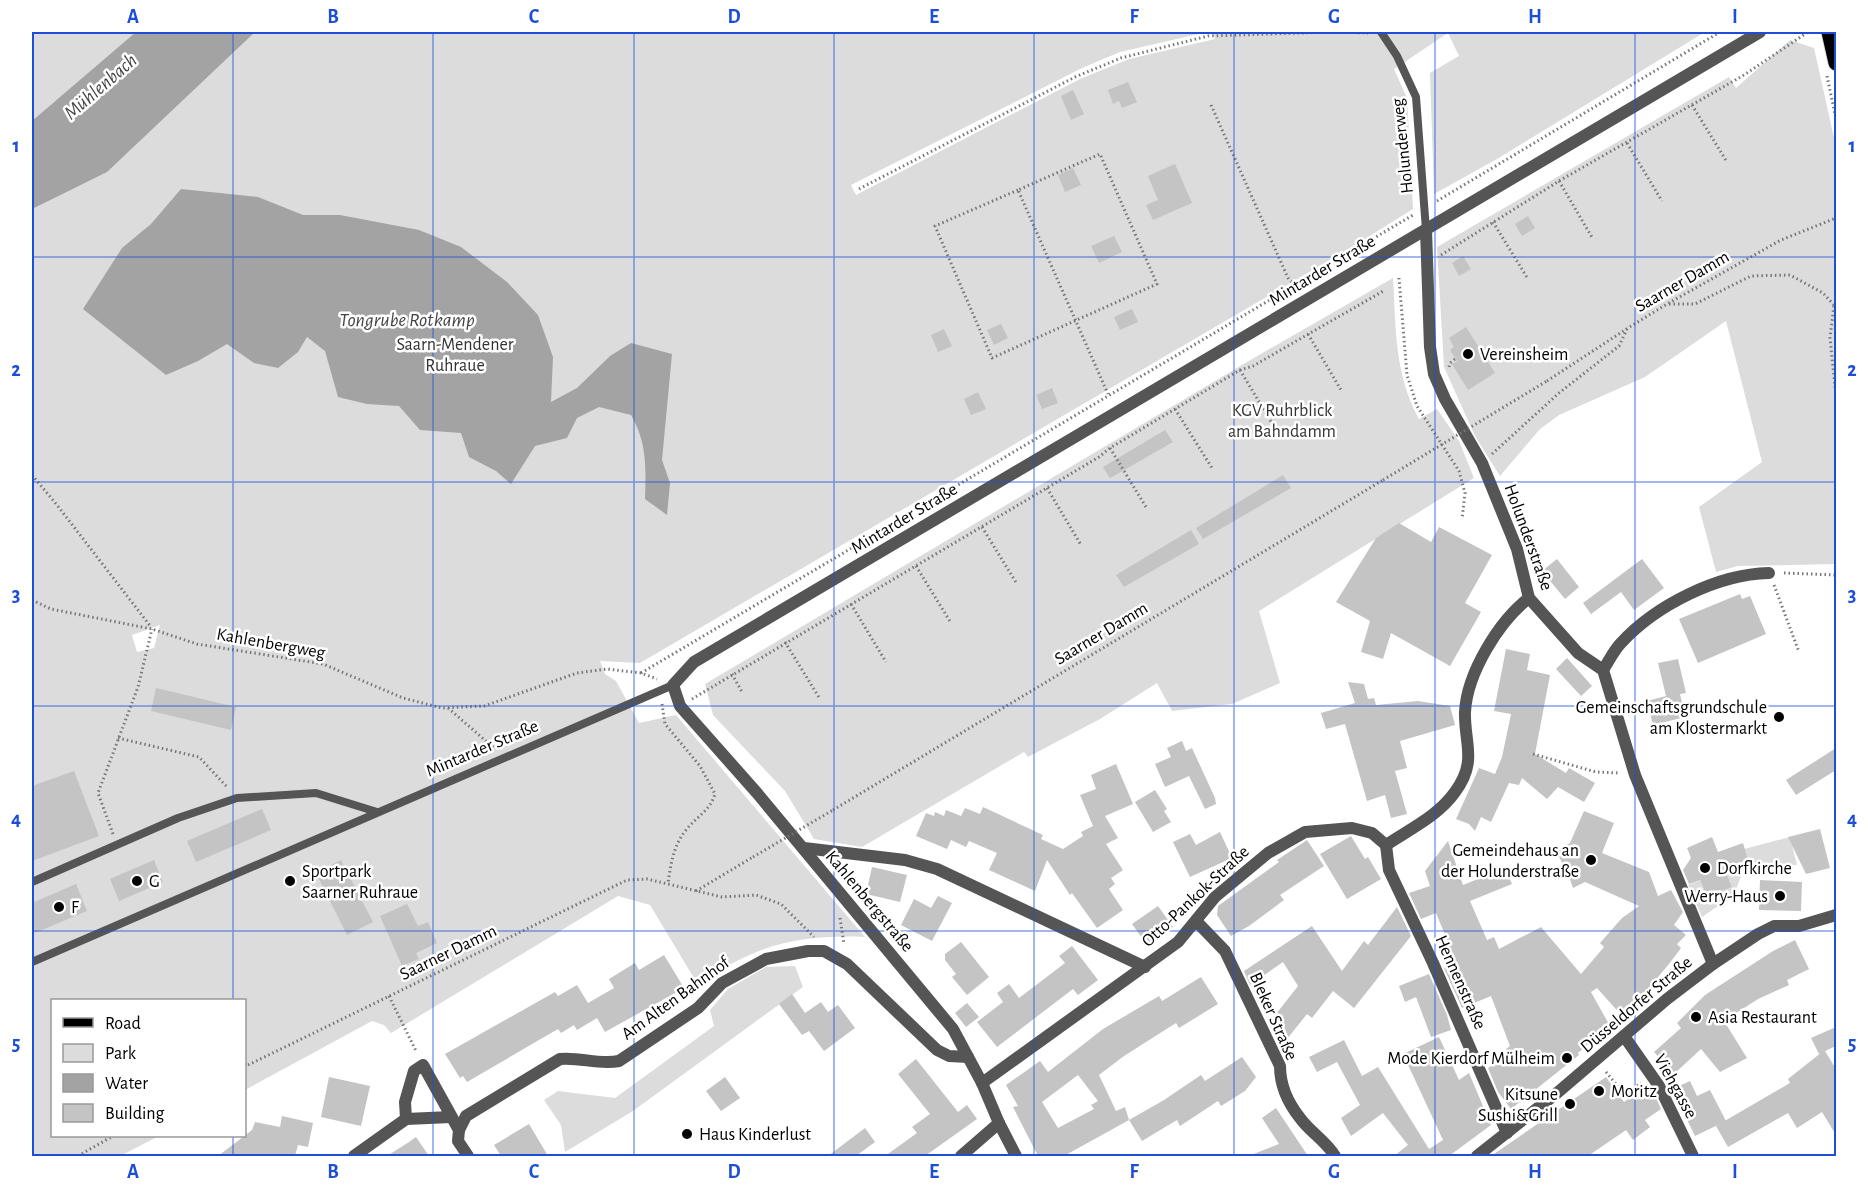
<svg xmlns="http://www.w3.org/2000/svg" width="1868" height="1188" viewBox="0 0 1868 1188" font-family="'Alegreya Sans',sans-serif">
<rect width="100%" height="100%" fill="#fff"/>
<!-- green -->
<g fill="#dcdcdc" fill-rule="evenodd">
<path d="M32 32H1207L1120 52 1082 68 851 185 856 195 1080 79 1129 59 1215 39 1213 32H1705L1497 159 1434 194 1430 73 1459 56 1448 33 1394 69 1407 98 1413 209 1352 247 640 663 600 661 605 674 616 681 639 723 676 715 865 937C815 935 774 940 729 965 719 971 709 980 700 988L650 905 618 896 391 1033 384 1025 372 1021 245 1090 244 1000H52V1136H159L120 1156H32ZM160 625 154 648 137 652 132 635Z"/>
<polygon points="1790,40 1814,48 1836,147 1836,564 1738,566 1716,572 1699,507 1762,462 1726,321 1645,377 1559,415 1540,429 1500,476 1475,436 1444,367 1437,247 1729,77 1736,88"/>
<path d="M1393 278C1396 328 1394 373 1419 419L1437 409 1459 441 1474 478 1259 611 1280 683 1232 704 1172 711 1157 683 1100 719 1028 757 1024 752 862 847 814 839 785 791 713 715 705 684 1252 359Z"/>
<polygon points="1790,837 1797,865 1746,865 1733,896 1702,917 1688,885 1700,880 1707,897 1732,887 1724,867 1748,860 1744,849"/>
<polygon points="795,966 803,987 633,1111 565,1152 561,1125 544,1100 558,1091 615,1098 714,1026 710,1010 728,989 766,967"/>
</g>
<!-- water -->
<g fill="#a3a3a3">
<polygon points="136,32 255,32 107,172 32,209 32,121"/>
<path d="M181 189 258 197 303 215H340L419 230 461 247 507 282 538 315 553 357 551 402 577 388 610 356 631 343 672 354 662 460 670 483 667 515 645 499C646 468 647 442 631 415L599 407 577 418 567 438 535 446 511 484 496 471 469 457 461 433 420 430 399 406 367 404 338 397 325 351 307 337 298 352 278 368 254 363 227 344 198 361 166 375 83 309 122 248 151 224Z"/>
</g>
<!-- building -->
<g fill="#c4c4c4" fill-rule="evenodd">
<polygon points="1128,82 1137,102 1122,108 1119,101 1113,104 1108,90"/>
<polygon points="1073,90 1084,114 1071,120 1061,96"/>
<polygon points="1175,164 1192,203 1153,220 1146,205 1158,200 1148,176"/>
<polygon points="1073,168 1081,185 1065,192 1058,175"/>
<polygon points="1528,216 1535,228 1522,236 1515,224"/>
<polygon points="1114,236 1122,252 1099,263 1091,246"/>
<polygon points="1463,256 1471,269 1459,276 1452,263"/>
<polygon points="1132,309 1138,322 1120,330 1114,317"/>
<polygon points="1001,324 1008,338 994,345 987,330"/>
<polygon points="1466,327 1495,373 1468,390 1452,364 1457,361 1450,350 1454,347 1449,338"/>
<polygon points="944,329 952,346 938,352 931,335"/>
<polygon points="1052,388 1058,403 1042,409 1036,395"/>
<polygon points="978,392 986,409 971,415 964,399"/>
<polygon points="1165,430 1173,442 1110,478 1103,467"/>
<polygon points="1283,475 1291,488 1203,539 1196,528"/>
<polygon points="1399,523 1431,542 1439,527 1492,555 1465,603 1481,612 1450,666 1391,633 1383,659 1361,652 1370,621 1336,602 1376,538"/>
<polygon points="1191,530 1199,544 1124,587 1116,575"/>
<polygon points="1557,559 1579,587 1565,599 1542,571"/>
<polygon points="1642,559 1664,588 1634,610 1621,592 1591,614 1583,603"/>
<polygon points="1740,594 1742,599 1750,596 1766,634 1698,663 1679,619"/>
<polygon points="1506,649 1530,654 1527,670 1550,675 1535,754 1566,773 1569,768 1595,783 1584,802 1558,787 1547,799 1522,778 1519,785 1509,783 1491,822 1481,817 1475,831 1469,824 1456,819 1479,768 1495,774 1502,757 1511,714 1494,711"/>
<polygon points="1567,658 1592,686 1581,696 1556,669"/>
<polygon points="1678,659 1686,693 1680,694 1685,717 1653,725 1647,701 1666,696 1658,663"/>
<polygon points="1348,682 1364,684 1368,699 1374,698 1376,705 1418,701 1450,706 1455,725 1400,741 1407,768 1395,771 1407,814 1391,818 1385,795 1367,801 1345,724 1326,729 1321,713 1355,703"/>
<polygon points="156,688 236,707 231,730 151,711"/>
<polygon points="1182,741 1186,751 1192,748 1215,798 1216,804 1205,809 1189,776 1165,787 1155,764 1171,757 1167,748"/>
<polygon points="1836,748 1836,770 1796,795 1786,780"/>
<polygon points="1116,764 1133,804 1105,816 1118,838 1106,844 1123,870 1111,878 1115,884 1109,889 1123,910 1097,928 1072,893 1070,895 1047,860 1035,891 989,870 997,853 969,841 966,847 951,840 947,849 916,836 926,813 934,816 935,812 944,816 946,810 961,816 965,808 980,814 983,807 1043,835 1041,839 1063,849 1083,836 1081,832 1093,826 1080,795 1096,789 1091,775"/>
<polygon points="74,771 99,836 32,861 32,786"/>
<polygon points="1155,790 1167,809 1164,811 1171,822 1153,832 1135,802"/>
<polygon points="262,809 271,830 196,862 187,841"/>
<polygon points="1584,811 1614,823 1602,853 1649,872 1658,896 1671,890 1683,912 1674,925 1686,935 1677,944 1681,948 1669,964 1632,1008 1622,1016 1597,988 1591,992 1610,1026 1578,1053 1579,1055 1511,1109 1498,1092 1488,1068 1509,1054 1506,1049 1510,1046 1491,996 1462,1008 1444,968 1449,965 1446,957 1453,954 1436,913 1421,919 1409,893 1430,886 1425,871 1448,841 1463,885 1505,868 1512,884 1470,901 1487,940 1494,937 1499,949 1541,927 1581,974 1604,947 1600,943 1622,918 1639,906 1585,882 1573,888 1569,876 1559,872 1563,865 1556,850 1570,843"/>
<polygon points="1820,829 1830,868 1806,874 1788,837"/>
<polygon points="1220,832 1232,858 1190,877 1173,842 1190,834 1196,845"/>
<polygon points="1351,836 1365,859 1368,857 1381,879 1347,899 1320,854"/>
<polygon points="1712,837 1718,852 1743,843 1748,860 1724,867 1732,887 1707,897 1700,880 1689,884 1683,870 1691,858 1687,848"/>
<polygon points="1307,840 1324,866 1280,895 1284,900 1249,926 1231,936 1217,915 1218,906 1279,862 1277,860"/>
<polygon points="154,860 163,882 119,901 110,879"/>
<polygon points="341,860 373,922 347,935 316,873"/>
<polygon points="872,867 907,875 900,902 866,894"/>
<polygon points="1760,880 1802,882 1801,911 1759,910"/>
<polygon points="76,884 87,911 35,933 32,925 32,903"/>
<polygon points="938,896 952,903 932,941 901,925 914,899 931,908"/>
<polygon points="407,904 418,926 428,922 437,943 416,953 419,959 402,966 380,916"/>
<polygon points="1158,906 1173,927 1147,945 1132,924"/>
<polygon points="1397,907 1411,936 1354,1008 1333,991 1312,1018 1307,1014 1283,1044 1274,1035 1269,1023 1298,986 1283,962 1250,985 1244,971 1312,926 1342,971 1364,941 1368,945"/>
<polygon points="1795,940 1809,969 1787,980 1789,985 1758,999 1724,1021 1747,1058 1720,1072 1701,1049 1674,1074 1654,1052 1681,1028 1677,1023 1705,995 1773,951"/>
<polygon points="961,942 989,977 967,995 952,977 956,974 945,960 945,954"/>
<polygon points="1072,946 1098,980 1078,995 1073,989 997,1047 977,1022 1003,1002 997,993 1009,984 1019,998 1065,963 1059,956"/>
<polygon points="664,955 684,988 605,1032 597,1018 577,1030 574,1025 561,1033 558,1029 467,1082 463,1076 460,1078 445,1054 555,992 558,996 577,985 588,1003 614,988 609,979 635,963 639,970"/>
<polygon points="1429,974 1447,1015 1451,1030 1431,1037 1416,997 1405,1002 1399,986"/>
<path d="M1201 977 1218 1004 1179 1028 1176 1023 1124 1056 1099 1075 1116 1111 1125 1107 1129 1120 1064 1156H1038L1013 1107 1018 1106 1006 1085 1040 1061 1048 1072 1103 1029 1159 996 1162 1001ZM1078 1075 1098 1101 1091 1105 1094 1109 1058 1128 1042 1102Z"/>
<polygon points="792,994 805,1013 821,1002 828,1012 838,1005 855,1028 824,1051 809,1031 802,1035 779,1004"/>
<polygon points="967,1003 979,1017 966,1027 955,1013"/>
<polygon points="1836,1027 1836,1046 1825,1051 1836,1069 1836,1135 1822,1112 1797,1128 1788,1113 1728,1147 1716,1126 1790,1083 1788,1079 1822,1052 1819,1054 1811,1038"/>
<polygon points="1439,1037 1459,1080 1469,1073 1491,1125 1449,1156 1394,1156 1408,1145 1383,1113 1351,1136 1341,1118 1360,1105 1337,1062 1317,1072 1309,1057 1344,1040 1362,1076 1378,1067 1429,1149 1443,1140 1403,1054"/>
<polygon points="1242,1057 1256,1077 1245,1091 1221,1106 1218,1101 1180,1126 1177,1120 1142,1141 1129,1120 1164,1100 1201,1075 1205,1081"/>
<polygon points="916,1059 958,1112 967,1105 977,1119 925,1156 885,1156 917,1133 912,1127 930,1114 898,1074"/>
<polygon points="329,1077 370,1086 361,1126 321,1117"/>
<polygon points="725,1077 740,1098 721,1111 706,1091"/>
<polygon points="1606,1077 1624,1102 1645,1086 1652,1099 1656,1098 1661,1109 1645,1120 1650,1127 1633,1140 1626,1130 1588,1156 1491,1156"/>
<polygon points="1690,1081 1697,1096 1710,1090 1726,1121 1695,1136 1677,1099 1675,1100 1670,1090"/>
<polygon points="1276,1108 1308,1156 1251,1156 1251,1155 1279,1144 1262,1118"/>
<polygon points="282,1116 313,1123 308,1147 298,1145 295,1156 218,1156 252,1130 255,1122 280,1127"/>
<polygon points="529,1124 548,1156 501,1156 494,1145"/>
<polygon points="865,1128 875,1142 856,1156 828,1156"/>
<polygon points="416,1137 429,1156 387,1156 409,1142"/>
</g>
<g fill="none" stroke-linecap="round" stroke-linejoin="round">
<!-- primary casing -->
<g stroke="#dbdbdb" stroke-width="17">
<polyline id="primary" points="1829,32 1836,63"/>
</g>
<!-- path -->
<g stroke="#777" stroke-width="3" stroke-dasharray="1.5 3" stroke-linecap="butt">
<polyline points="1340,32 1368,33"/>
<polyline points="1827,76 1836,119"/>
<polyline points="1211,105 1288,278 1295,285"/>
<polyline points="1692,105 1727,162"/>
<polyline points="1627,143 1662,201"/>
<polyline points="1559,181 1593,239"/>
<polyline points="859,189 1075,77 1121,58 1208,36 1331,32"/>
<polyline points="1018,190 935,226 992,358 1157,284 1100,154 1018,190 1104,385 1108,394"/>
<polyline points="1437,201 1720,32"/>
<polyline points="1493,222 1528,279"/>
<polyline points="1441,255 1559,181 1744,75 1808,32"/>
<polyline points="1399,278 1407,375 1417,406 1459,471 1465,493 1462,519"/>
<polyline points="1836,302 1834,305 1830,338 1836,397"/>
<polyline points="1669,304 1695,304 1751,276 1790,275 1823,293 1834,305"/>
<polyline points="1308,334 1341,390"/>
<polyline points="1449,367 1450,363 1455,359"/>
<polyline points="1240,370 1276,430"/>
<polyline points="1547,381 1628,328 1667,304 1781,240 1836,218"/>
<polyline points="1175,409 1212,468"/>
<polyline points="1110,448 1146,507"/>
<polyline points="1492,454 1559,393 1619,346 1627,329"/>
<polyline points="32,475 57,505 151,627"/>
<polyline points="1047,488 1081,545"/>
<polyline points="982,527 1017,584"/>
<polyline points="916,566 951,623"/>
<polyline points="1784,573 1836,575"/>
<polyline points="1774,585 1799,652"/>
<polyline points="32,600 51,609 152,629 197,644 323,664 403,698 442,708 484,706 577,673 607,669 641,673 657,679"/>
<polyline points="851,604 886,662"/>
<polyline points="785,642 820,699"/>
<polyline points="641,673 1413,215"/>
<polyline points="732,674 742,692"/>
<polyline points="692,699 1099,457 1110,448 1240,370 1253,366 1385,290"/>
<path d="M662 704 665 724 700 766 715 794C710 811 696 817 686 830 673 846 671 864 668 883"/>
<polyline points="448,708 494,748"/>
<polyline points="118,738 199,757 228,788"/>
<polyline points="1533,754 1596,772 1619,773"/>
<polyline points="833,810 1383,480"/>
<polyline points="113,834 98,793 138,687 152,629"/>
<polyline points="696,891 753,857"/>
<polyline points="840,918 844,944"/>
<polyline points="389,996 416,1051"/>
<polyline points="244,1067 627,880 647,879 722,897 756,895 781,904 814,937"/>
<polyline points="1606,1072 1625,1095 1641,1083"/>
<polyline points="78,1156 113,1136"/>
</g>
<!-- lane -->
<g stroke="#555" stroke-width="8">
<polyline points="1381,32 1397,56 1416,97 1426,230"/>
<polyline points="32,882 178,818 237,798 316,793 377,812"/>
<polyline points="32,962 673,685"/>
</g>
<!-- street -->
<g stroke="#555" stroke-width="12">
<polyline points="1426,230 1430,347 1434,374 1445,399 1482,463 1517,549 1529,598 1578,653 1603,670 1635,775 1713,964"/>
<path d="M1603 670C1609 661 1614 650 1621 643 1656 605 1718 574 1769 573"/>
<polyline points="1386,845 1389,870 1433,963 1507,1133"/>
<path d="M1386 845C1410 829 1438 816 1455 792 1478 761 1464 743 1465 712 1467 673 1499 621 1529 598"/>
<polyline points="804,848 905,860 937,869 1145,967"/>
<path d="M1196 921 1225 951 1280 1066C1280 1085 1288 1103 1300 1118 1310 1132 1326 1141 1335 1156"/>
<polyline points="1624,1036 1659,1086 1693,1156"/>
<polyline points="982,1083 1178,942 1215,897 1268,853 1305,832 1352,828 1372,833 1386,845"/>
<polyline points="406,1119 405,1102 414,1071 423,1065 459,1130 458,1141 468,1156"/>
<path d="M459 1130 466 1116 560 1059C580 1057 599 1065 619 1061L698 1008 722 983 766 959 808 951H824L847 964 937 1050 949 1056 968 1057"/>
<polyline points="354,1156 406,1119 451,1117"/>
<polyline points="961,1156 999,1123"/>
<polyline points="1016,1156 999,1123 982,1083 953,1029 757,793 680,706 673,685 694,662 1760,32"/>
<polyline points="1477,1156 1557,1093 1667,999 1713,964 1758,934 1774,926 1799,926 1836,915"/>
</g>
<!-- primary -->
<use href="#primary" stroke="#000" stroke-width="15"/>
<!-- path-bridge -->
<g stroke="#777" stroke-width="3" stroke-dasharray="1.5 3" stroke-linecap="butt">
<polyline points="1383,480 1547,381"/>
<polyline points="753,857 833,810"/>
</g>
</g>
<!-- grid -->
<path fill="none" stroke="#1d4ed8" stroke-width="1.5" stroke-opacity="0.55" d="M233 32V1000M433 32V1156M634 32V1156M834 32V1156M1034 32V1156M1234 32V1156M1435 32V1156M1635 32V1156M32 257H1836M32 482H1836M32 706H1836M32 931H1836M233 1136V1156"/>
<!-- markers -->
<g fill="#000" stroke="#fff" stroke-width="2">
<circle cx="1468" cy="354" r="6"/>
<circle cx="1779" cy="717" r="6"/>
<circle cx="1591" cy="860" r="6"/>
<circle cx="1705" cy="868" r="6"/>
<circle cx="137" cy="881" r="6"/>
<circle cx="290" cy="881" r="6"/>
<circle cx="1780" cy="896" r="6"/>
<circle cx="59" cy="907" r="6"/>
<circle cx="1696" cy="1017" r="6"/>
<circle cx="1567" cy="1058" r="6"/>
<circle cx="1599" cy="1091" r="6"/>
<circle cx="1570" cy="1104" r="6"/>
<circle cx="687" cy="1134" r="6"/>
</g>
<g text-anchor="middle" stroke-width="5" stroke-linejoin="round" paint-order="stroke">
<!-- street labels -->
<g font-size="18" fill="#000" stroke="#fff">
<text transform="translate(1402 146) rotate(-96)" y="6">Holunderweg</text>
<text transform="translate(1322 270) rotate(-31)" y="6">Mintarder Straße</text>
<text transform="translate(1682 281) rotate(-30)" y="6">Saarner Damm</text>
<text transform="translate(904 518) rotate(-31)" y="6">Mintarder Straße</text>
<text transform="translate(1529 537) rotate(70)" y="6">Holunderstraße</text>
<text transform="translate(1101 633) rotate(-31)" y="6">Saarner Damm</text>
<text transform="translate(271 643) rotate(10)" y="6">Kahlenbergweg</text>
<text transform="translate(482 748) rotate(-23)" y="6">Mintarder Straße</text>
<text transform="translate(1195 896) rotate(-43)" y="6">Otto-Pankok-Straße</text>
<text transform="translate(870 901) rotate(50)" y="6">Kahlenbergstraße</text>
<text transform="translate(448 952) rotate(-26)" y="6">Saarner Damm</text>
<text transform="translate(1461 982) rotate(66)" y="6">Hennenstraße</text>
<text transform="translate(675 998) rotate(-36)" y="6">Am Alten Bahnhof</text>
<text transform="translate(1636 1004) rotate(-40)" y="6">Düsseldorfer Straße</text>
<text transform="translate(1274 1016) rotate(66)" y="6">Bleker Straße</text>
<text transform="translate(1676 1086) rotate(61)" y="6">Viehgasse</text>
</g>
<!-- park labels -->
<g font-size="18" fill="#333" stroke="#fff">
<text x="455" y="350">Saarn-Mendener<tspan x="455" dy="21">Ruhraue</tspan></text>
<text x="1282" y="416">KGV Ruhrblick<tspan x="1282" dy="21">am Bahndamm</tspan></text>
</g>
<!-- poi labels -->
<g font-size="18" fill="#000" stroke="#fff" text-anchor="start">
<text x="1480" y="360">Vereinsheim</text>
<text x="1767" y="713" text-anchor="end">Gemeinschaftsgrundschule<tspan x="1767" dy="21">am Klostermarkt</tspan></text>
<text x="1579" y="856" text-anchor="end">Gemeindehaus an<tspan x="1579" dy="21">der Holunderstraße</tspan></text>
<text x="1717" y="874">Dorfkirche</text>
<text x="302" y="877">Sportpark<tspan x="302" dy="21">Saarner Ruhraue</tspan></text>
<text x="149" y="887">G</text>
<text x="1768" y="902" text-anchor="end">Werry-Haus</text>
<text x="71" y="913">F</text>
<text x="1708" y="1023">Asia Restaurant</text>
<text x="1555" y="1064" text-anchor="end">Mode Kierdorf Mülheim</text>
<text x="1611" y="1097">Moritz</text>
<text x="1558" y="1100" text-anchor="end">Kitsune<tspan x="1558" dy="21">Sushi&amp;Grill</tspan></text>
<text x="699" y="1140">Haus Kinderlust</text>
</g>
<!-- water labels -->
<g font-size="20" font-style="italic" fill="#444" stroke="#fff">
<text transform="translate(100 86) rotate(-41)" y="7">Mühlenbach</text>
<text x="407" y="326">Tongrube Rotkamp</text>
</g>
</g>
<!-- border -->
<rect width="1868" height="1188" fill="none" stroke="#ffffff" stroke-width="66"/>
<!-- legend -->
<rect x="51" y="999" width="195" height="138" fill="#ffffff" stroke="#999999" stroke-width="1.5"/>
<rect x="63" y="1018" width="30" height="9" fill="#000000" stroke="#999999" stroke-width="1.5"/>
<text x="105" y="1029" font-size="18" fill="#000000">Road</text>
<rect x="63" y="1044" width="30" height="18" fill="#dcdcdc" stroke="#999999" stroke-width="1.5"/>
<text x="105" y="1059" font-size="18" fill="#000000">Park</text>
<rect x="63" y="1074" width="30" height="18" fill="#a3a3a3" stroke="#999999" stroke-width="1.5"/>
<text x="105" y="1089" font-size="18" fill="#000000">Water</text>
<rect x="63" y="1104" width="30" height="18" fill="#c4c4c4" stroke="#999999" stroke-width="1.5"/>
<text x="105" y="1119" font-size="18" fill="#000000">Building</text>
<rect x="33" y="33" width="1802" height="1122" fill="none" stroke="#1d4ed8" stroke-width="2"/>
<g font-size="20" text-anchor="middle" font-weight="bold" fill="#1d4ed8">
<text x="133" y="23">A</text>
<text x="333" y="23">B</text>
<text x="534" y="23">C</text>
<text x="734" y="23">D</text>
<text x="934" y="23">E</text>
<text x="1134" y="23">F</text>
<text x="1334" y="23">G</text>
<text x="1535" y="23">H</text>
<text x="1735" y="23">I</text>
<text x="16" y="152">1</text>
<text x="1852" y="152">1</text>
<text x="16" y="376">2</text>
<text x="1852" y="376">2</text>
<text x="16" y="601">3</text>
<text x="1852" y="601">3</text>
<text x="16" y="825">4</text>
<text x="1852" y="825">4</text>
<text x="16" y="1050">5</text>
<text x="1852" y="1050">5</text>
<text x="133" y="1178">A</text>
<text x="333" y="1178">B</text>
<text x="534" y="1178">C</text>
<text x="734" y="1178">D</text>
<text x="934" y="1178">E</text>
<text x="1134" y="1178">F</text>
<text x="1334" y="1178">G</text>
<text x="1535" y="1178">H</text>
<text x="1735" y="1178">I</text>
</g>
</svg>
